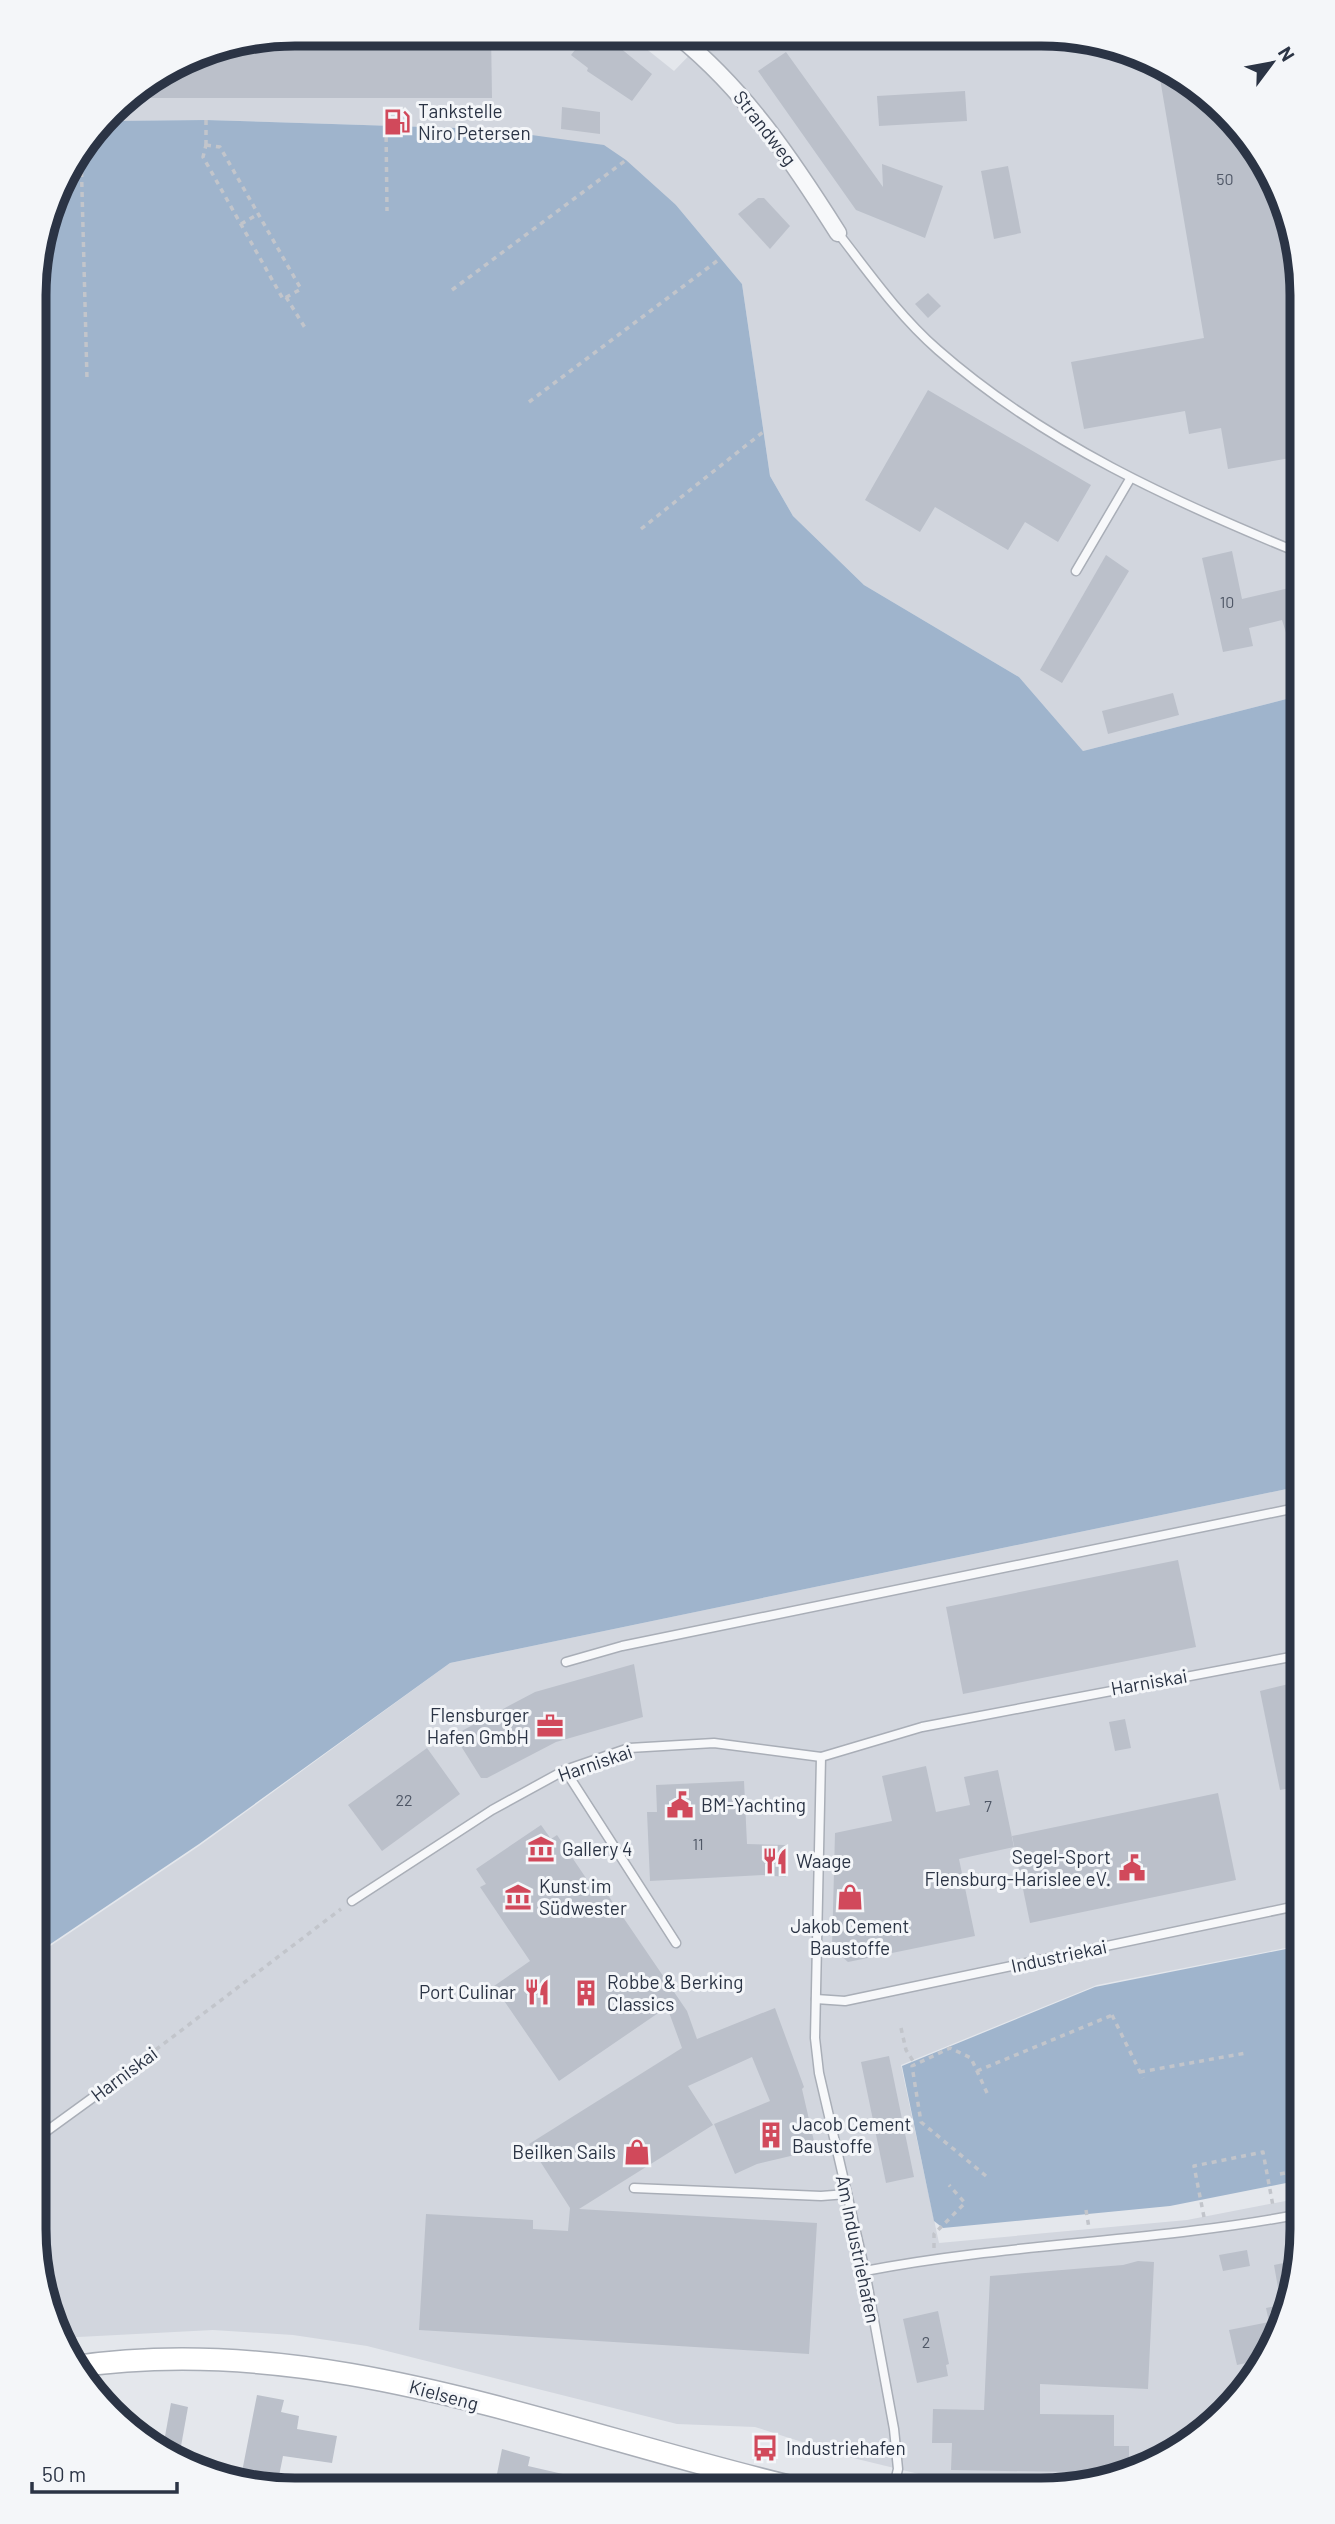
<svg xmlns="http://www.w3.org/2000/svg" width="1335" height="2524" viewBox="0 0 1335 2524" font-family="Barlow,sans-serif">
<rect width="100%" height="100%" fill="#e4e7ec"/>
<!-- built -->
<g fill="#d2d6de">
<polygon points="294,33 629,35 674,71 708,36 1091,38 1156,60 1213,98 1302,294 1302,695 1083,751 1019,677 864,585 793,516 770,476 742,284 676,205 488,129 206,120 105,121 122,98 195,53"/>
<polygon points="1301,1486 1301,1945 1097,1985 901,2065 939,2243 1187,2220 1301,2198 1301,2247 1282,2329 1248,2388 1199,2437 1125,2477 1082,2484 960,2484 849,2457 755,2427 677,2424 367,2346 293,2335 213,2330 59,2338 47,2314 33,2230 34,1957 199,1846 450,1663"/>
</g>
<!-- water -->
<g fill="#9fb4cc">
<polygon points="206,120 488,129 604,145 626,160 676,205 742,284 770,476 793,516 864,585 1019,677 1083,751 1302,695 1301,1486 450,1663 199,1844 34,1955 35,261 60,178 105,121"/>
<polygon points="1301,1946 1301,2180 1170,2206 943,2228 934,2221 902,2066 1095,1987"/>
</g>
<!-- building -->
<g fill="#bbc0ca">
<polygon points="294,33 491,34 492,98 123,98 195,53"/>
<polygon points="587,35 599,35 612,46 614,43 652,74 632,101 587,71 588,68 571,55"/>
<polygon points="786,52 883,187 882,164 943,186 925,238 856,210 758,71"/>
<polygon points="1157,61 1213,98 1258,149 1288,210 1302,294 1302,456 1228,469 1221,428 1189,434 1185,411 1084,429 1071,362 1204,338"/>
<polygon points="965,91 967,121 879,126 877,96"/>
<polygon points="562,107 600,112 600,134 561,129"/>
<polygon points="1008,166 1021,233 994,239 981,171"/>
<polygon points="758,198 764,198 790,226 770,249 738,214"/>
<polygon points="928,293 941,306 928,318 915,304"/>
<polygon points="928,390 1091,485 1058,542 1025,522 1008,550 935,507 920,532 865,500"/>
<polygon points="1232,551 1242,599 1302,585 1302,654 1288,639 1282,620 1249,628 1253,646 1223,652 1202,558"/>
<polygon points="1106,555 1129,571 1062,683 1040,670"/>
<polygon points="1173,693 1179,715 1108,734 1102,711"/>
<polygon points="1178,1560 1196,1647 963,1694 946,1607"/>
<polygon points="634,1664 643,1717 556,1742 487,1778 481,1778 454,1735 535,1692"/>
<polygon points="1301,1681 1301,1786 1280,1790 1260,1691"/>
<polygon points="1125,1719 1131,1748 1115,1751 1109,1722"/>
<polygon points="427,1748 460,1794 382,1851 348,1805"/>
<polygon points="926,1766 936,1812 970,1805 964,1777 998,1770 1014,1847 959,1859 975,1936 848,1962 832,1948 835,1833 892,1821 882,1776"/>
<polygon points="744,1781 747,1844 786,1845 786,1877 763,1875 650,1881 647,1812 657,1812 656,1785"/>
<polygon points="1218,1793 1236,1880 1030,1923 1012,1836"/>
<polygon points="541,1825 551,1839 557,1835 592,1887 599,1882 687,2011 697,2039 775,2008 804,2087 802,2089 816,2150 757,2164 735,2174 714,2124 770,2101 752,2057 688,2086 713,2125 579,2209 817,2223 809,2354 419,2330 426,2214 533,2220 533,2229 568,2231 570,2208 529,2144 682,2048 667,2007 559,2081 494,1986 530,1961 480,1887 486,1884 476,1869"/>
<polygon points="889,2056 914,2177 886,2183 861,2062"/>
<polygon points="1247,2250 1250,2266 1223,2271 1219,2255"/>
<polygon points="1298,2260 1282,2329 1265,2359 1237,2365 1229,2330 1269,2322 1266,2308 1281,2305 1274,2265"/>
<polygon points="1138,2261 1154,2262 1148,2389 1040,2384 1040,2414 1114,2415 1114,2446 1129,2446 1129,2473 951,2470 952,2443 932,2443 933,2409 984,2410 990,2276 1123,2265"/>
<polygon points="938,2311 949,2364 946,2365 948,2376 917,2383 903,2319"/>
<polygon points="257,2395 284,2400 281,2412 299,2416 297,2429 337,2436 332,2463 283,2456 278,2481 268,2479 266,2488 240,2482"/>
<polygon points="171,2403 188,2407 178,2463 162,2453"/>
<polygon points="502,2449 530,2457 528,2466 602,2483 601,2489 494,2489"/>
</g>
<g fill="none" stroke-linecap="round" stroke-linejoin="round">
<!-- lane casing -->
<g stroke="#a9aeb7" stroke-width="11">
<g id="lane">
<path d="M838 233C869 273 899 316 938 350 1044 443 1172 501 1302 554"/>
<polyline points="1076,571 1130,479"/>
<polyline points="566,1662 622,1646 1301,1507"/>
<polyline points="821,1757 815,2038 819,2073 865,2271 894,2429 898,2469 893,2490"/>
<polyline points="565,1770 676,1943"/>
<polyline points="352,1901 492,1810 565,1770 629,1748 714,1743 821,1757 922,1727 1301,1655"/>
<polyline points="816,1999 845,2001 1301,1905"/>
<polyline points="33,2141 106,2088"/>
<polyline points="634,2188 821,2196 847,2194"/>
<path d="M865 2271C1009 2243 1157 2242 1301 2214"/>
</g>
</g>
<!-- street casing -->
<g stroke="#a9aeb7" stroke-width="19">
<path id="street" d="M678 36C745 90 792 160 838 233"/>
</g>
<!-- secondary casing -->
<g stroke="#a9aeb7" stroke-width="24">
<path id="secondary" d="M73 2367C324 2329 566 2435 805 2490"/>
</g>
<!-- path -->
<g stroke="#c2c5cb" stroke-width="3.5" stroke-dasharray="5 5" stroke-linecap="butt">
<polyline points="386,127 387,211"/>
<polygon points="206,145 220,147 301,289 283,299 203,157"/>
<polyline points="206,145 206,120"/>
<polyline points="81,152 87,379"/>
<polyline points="241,224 258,214"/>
<polyline points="452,290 626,160"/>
<polyline points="286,297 307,331"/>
<polyline points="529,402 721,258"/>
<polyline points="641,529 763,432"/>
<polyline points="1298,1918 1301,1936"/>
<polyline points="1112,2015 1143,2078"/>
<polyline points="901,2028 906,2050 915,2064"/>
<polyline points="977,2071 1115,2014"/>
<polyline points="1140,2072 1246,2053"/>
<polyline points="116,2080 341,1909"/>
<polyline points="1280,2174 1301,2170"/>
<polyline points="986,2176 921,2122 912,2066 950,2048 971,2058 988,2095"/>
<polyline points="1086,2210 1089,2228"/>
<polyline points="1204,2217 1194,2166 1263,2152 1273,2206"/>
<polyline points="934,2248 934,2234 965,2203 949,2185"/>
</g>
<!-- lane -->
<use href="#lane" stroke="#f7f8fa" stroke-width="8"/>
<!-- street -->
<use href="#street" stroke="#f7f8fa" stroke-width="16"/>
<!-- secondary -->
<use href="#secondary" stroke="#fff" stroke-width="21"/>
</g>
<!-- icons -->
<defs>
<g id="fuel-bare" transform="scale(2.1)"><path d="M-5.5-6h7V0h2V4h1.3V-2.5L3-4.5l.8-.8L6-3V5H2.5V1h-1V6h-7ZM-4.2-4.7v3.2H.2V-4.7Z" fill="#d1495b" stroke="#f4f6f9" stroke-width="2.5" paint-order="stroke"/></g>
<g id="office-bare" transform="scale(2.1)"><path d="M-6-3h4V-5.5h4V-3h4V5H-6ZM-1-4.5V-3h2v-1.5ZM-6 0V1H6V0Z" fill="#d1495b" stroke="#f4f6f9" stroke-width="2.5" paint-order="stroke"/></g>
<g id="civic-bare" transform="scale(2.1)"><path d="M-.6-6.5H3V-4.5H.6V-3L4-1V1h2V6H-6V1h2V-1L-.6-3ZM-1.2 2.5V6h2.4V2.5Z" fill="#d1495b" stroke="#f4f6f9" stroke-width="2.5" paint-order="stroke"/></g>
<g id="museum-bare" transform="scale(2.1)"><path d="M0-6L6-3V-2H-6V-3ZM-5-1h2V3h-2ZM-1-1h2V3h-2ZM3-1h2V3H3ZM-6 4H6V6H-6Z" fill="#d1495b" stroke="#f4f6f9" stroke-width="2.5" paint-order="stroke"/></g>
<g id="restaurant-bare" transform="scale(2.1)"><path d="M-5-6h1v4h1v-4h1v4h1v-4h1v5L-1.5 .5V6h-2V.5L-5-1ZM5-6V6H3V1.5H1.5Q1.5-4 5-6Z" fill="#d1495b" stroke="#f4f6f9" stroke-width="2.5" paint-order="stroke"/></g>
<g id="shop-bare" transform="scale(2.1)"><path d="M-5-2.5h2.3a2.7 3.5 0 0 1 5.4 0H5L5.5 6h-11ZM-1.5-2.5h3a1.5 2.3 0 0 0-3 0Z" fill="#d1495b" stroke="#f4f6f9" stroke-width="2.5" paint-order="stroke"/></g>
<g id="building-bare" transform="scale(2.1)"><path d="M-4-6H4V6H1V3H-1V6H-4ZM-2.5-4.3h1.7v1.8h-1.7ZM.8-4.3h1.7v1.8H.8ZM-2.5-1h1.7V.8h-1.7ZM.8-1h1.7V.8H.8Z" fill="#d1495b" stroke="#f4f6f9" stroke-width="2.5" paint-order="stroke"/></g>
<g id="bus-bare" transform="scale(2.1)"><path d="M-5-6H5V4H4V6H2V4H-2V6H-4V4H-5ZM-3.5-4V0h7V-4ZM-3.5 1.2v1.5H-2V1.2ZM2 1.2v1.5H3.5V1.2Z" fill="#d1495b" stroke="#f4f6f9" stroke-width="2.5" paint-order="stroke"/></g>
</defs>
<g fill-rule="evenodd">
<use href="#fuel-bare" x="397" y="122"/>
<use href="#office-bare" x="550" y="1726"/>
<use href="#civic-bare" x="680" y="1805"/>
<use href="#museum-bare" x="541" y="1849"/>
<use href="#restaurant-bare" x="775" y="1861"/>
<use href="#civic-bare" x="1132" y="1868"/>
<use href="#museum-bare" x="518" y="1897"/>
<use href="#shop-bare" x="850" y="1897"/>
<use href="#restaurant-bare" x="537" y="1992"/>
<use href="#building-bare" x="586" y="1993"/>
<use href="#building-bare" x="771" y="2135"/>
<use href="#shop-bare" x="637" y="2152"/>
<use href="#bus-bare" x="765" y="2448"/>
</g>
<g text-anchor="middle" stroke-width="6" stroke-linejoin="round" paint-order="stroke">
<!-- number labels -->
<g font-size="16" fill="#4f5766">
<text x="1225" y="185">50</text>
<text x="1227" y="608">10</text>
<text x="404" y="1806">22</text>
<text x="988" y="1812">7</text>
<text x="698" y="1850">11</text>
<text x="926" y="2348">2</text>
</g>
<!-- poi labels -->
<g font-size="19" fill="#2b3445" stroke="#f4f6f9" text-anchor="start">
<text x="418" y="118">Tankstelle<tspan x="418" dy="22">Niro Petersen</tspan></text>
<text x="529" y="1722" text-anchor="end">Flensburger<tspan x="529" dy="22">Hafen GmbH</tspan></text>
<text x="701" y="1812">BM-Yachting</text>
<text x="562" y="1856">Gallery 4</text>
<text x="1111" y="1864" text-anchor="end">Segel-Sport<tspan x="1111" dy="22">Flensburg-Harislee eV.</tspan></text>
<text x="796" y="1868">Waage</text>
<text x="539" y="1893">Kunst im<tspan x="539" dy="22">Südwester</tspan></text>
<text x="850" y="1933" text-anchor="middle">Jakob Cement<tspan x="850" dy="22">Baustoffe</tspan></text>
<text x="607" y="1989">Robbe &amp; Berking<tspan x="607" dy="22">Classics</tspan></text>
<text x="516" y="1999" text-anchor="end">Port Culinar</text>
<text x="792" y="2131">Jacob Cement<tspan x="792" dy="22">Baustoffe</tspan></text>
<text x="616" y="2159" text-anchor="end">Beilken Sails</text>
<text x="786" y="2455">Industriehafen</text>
</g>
<!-- street labels -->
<g font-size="19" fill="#2b3445" stroke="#f4f6f9">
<text transform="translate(765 128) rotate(52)" y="7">Strandweg</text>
<text transform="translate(1149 1682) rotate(-10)" y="7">Harniskai</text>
<text transform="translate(595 1763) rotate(-19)" y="7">Harniskai</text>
<text transform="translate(1059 1956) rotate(-12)" y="7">Industriekai</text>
<text transform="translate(124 2074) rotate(-37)" y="7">Harniskai</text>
<text transform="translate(858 2249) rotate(78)" y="7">Am Industriehafen</text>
<text transform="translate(444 2395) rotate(15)" y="7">Kielseng</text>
</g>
</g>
<!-- crop -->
<path d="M0 0H1335V2524H0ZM295 46H1041A249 249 0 0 1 1290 295V2229A249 249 0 0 1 1041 2478H295A249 249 0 0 1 46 2229V295A249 249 0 0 1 295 46Z" fill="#f4f6f9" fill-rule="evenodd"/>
<path fill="none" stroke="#2b3445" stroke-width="9" d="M295 46H1041A249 249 0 0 1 1290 295V2229A249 249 0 0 1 1041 2478H295A249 249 0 0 1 46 2229V295A249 249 0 0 1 295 46Z"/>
<!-- north arrow -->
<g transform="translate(1272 63) rotate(58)" stroke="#f4f6f9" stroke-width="5" paint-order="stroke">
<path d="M0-5L12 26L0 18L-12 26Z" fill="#2b3445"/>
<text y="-10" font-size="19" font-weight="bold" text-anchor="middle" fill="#2b3445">N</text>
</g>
<!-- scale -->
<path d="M32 2482v10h145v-10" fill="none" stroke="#2b3445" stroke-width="3.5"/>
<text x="42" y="2482" font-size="21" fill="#2b3445" stroke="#f4f6f9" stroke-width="5" paint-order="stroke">50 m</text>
</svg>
